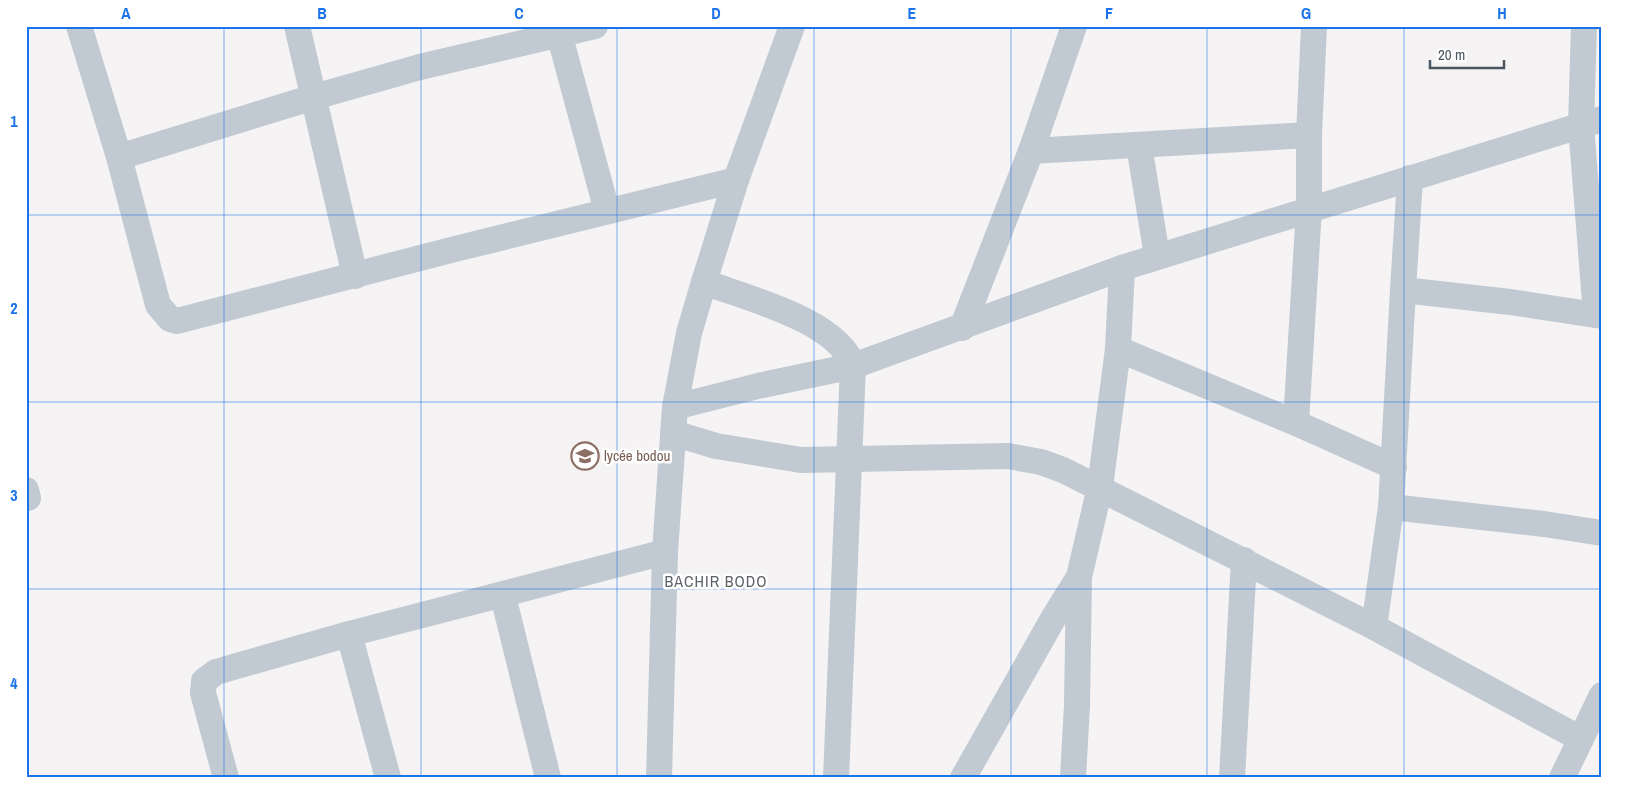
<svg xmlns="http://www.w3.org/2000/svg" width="1628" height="804" viewBox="0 0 1628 804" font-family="'Archivo Narrow',sans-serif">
<rect width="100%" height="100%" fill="#f5f3f3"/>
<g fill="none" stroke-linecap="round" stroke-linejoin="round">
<!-- minor -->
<g stroke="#c1cad2" stroke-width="26">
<polyline points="79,26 119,157 158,305 170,319 177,321 455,249 736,180"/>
<polyline points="297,26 355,276"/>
<polyline points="557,26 607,211"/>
<polyline points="1584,26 1581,125 1596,315"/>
<polyline points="1139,145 1157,256"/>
<polyline points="1031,151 1309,135"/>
<polyline points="119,157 314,97 420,67 595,26"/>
<polyline points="1122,268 1118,349 1296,423 1394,467"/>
<path d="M704 282C746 298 838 320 853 366L836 778"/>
<polyline points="1403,290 1410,178"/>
<polyline points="962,328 1031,151 1074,26"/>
<polyline points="675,407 758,386 853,366 1122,268 1602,119"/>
<polyline points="1296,423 1309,208 1309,135 1314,26"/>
<polyline points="673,433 716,446 801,460 1008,456 1041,462 1063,470 1374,627"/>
<polyline points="26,490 28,498"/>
<polyline points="1391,507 1544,524 1602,533"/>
<polyline points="503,596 548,778"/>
<polyline points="349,634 388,778"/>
<polyline points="1581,739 1374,627 1391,507 1403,290 1510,302 1602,316"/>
<polyline points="226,778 203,693 204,681 216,672 349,634 665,552"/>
<polyline points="659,778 665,552 675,407 689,333 704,282 736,180 792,26"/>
<polyline points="963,778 1054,617 1079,577 1100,487 1118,349"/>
<polyline points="1073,778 1077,705 1079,577"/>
<polyline points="1232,778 1244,560"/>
<polyline points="1562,778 1602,695"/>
</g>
</g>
<!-- grid -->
<path fill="none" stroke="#1a73e8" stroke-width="1" stroke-opacity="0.55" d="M224 26V778M421 26V778M617 26V778M814 26V778M1011 26V778M1207 26V778M1404 26V778M26 215H1602M26 402H1602M26 589H1602"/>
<!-- icons -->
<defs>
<g id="school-ring" transform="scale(1.4375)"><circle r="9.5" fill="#fff" stroke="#8d6e63" stroke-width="1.5"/><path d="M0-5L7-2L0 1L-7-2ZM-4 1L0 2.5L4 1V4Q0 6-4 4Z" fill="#8d6e63"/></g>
</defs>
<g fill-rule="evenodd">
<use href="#school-ring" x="585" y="456"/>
</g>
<g text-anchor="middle" stroke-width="5" stroke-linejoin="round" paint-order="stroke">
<!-- education labels -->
<g font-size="15" fill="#785e54" stroke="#fff" text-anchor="start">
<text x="604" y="461">lycée bodou</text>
</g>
<!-- neighbourhood labels -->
<g font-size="16" letter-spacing="1" fill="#5f6368" stroke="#fff">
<text x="716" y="587">BACHIR BODO</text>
</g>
</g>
<!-- border -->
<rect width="1628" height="804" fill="none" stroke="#ffffff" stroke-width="55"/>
<!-- scale -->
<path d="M1430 60v8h74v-8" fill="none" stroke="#4a5661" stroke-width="2.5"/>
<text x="1438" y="60" font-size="15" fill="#4a5661" stroke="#ffffff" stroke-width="4" paint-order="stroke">20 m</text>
<rect x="28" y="28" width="1572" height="748" fill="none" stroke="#1a73e8" stroke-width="2"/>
<g font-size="16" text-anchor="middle" font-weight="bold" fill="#1a73e8">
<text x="126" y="19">A</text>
<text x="322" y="19">B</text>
<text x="519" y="19">C</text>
<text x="716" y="19">D</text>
<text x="912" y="19">E</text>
<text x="1109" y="19">F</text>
<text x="1306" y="19">G</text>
<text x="1502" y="19">H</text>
<text x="14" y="127">1</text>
<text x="14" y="314">2</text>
<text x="14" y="501">3</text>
<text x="14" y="689">4</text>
</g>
</svg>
